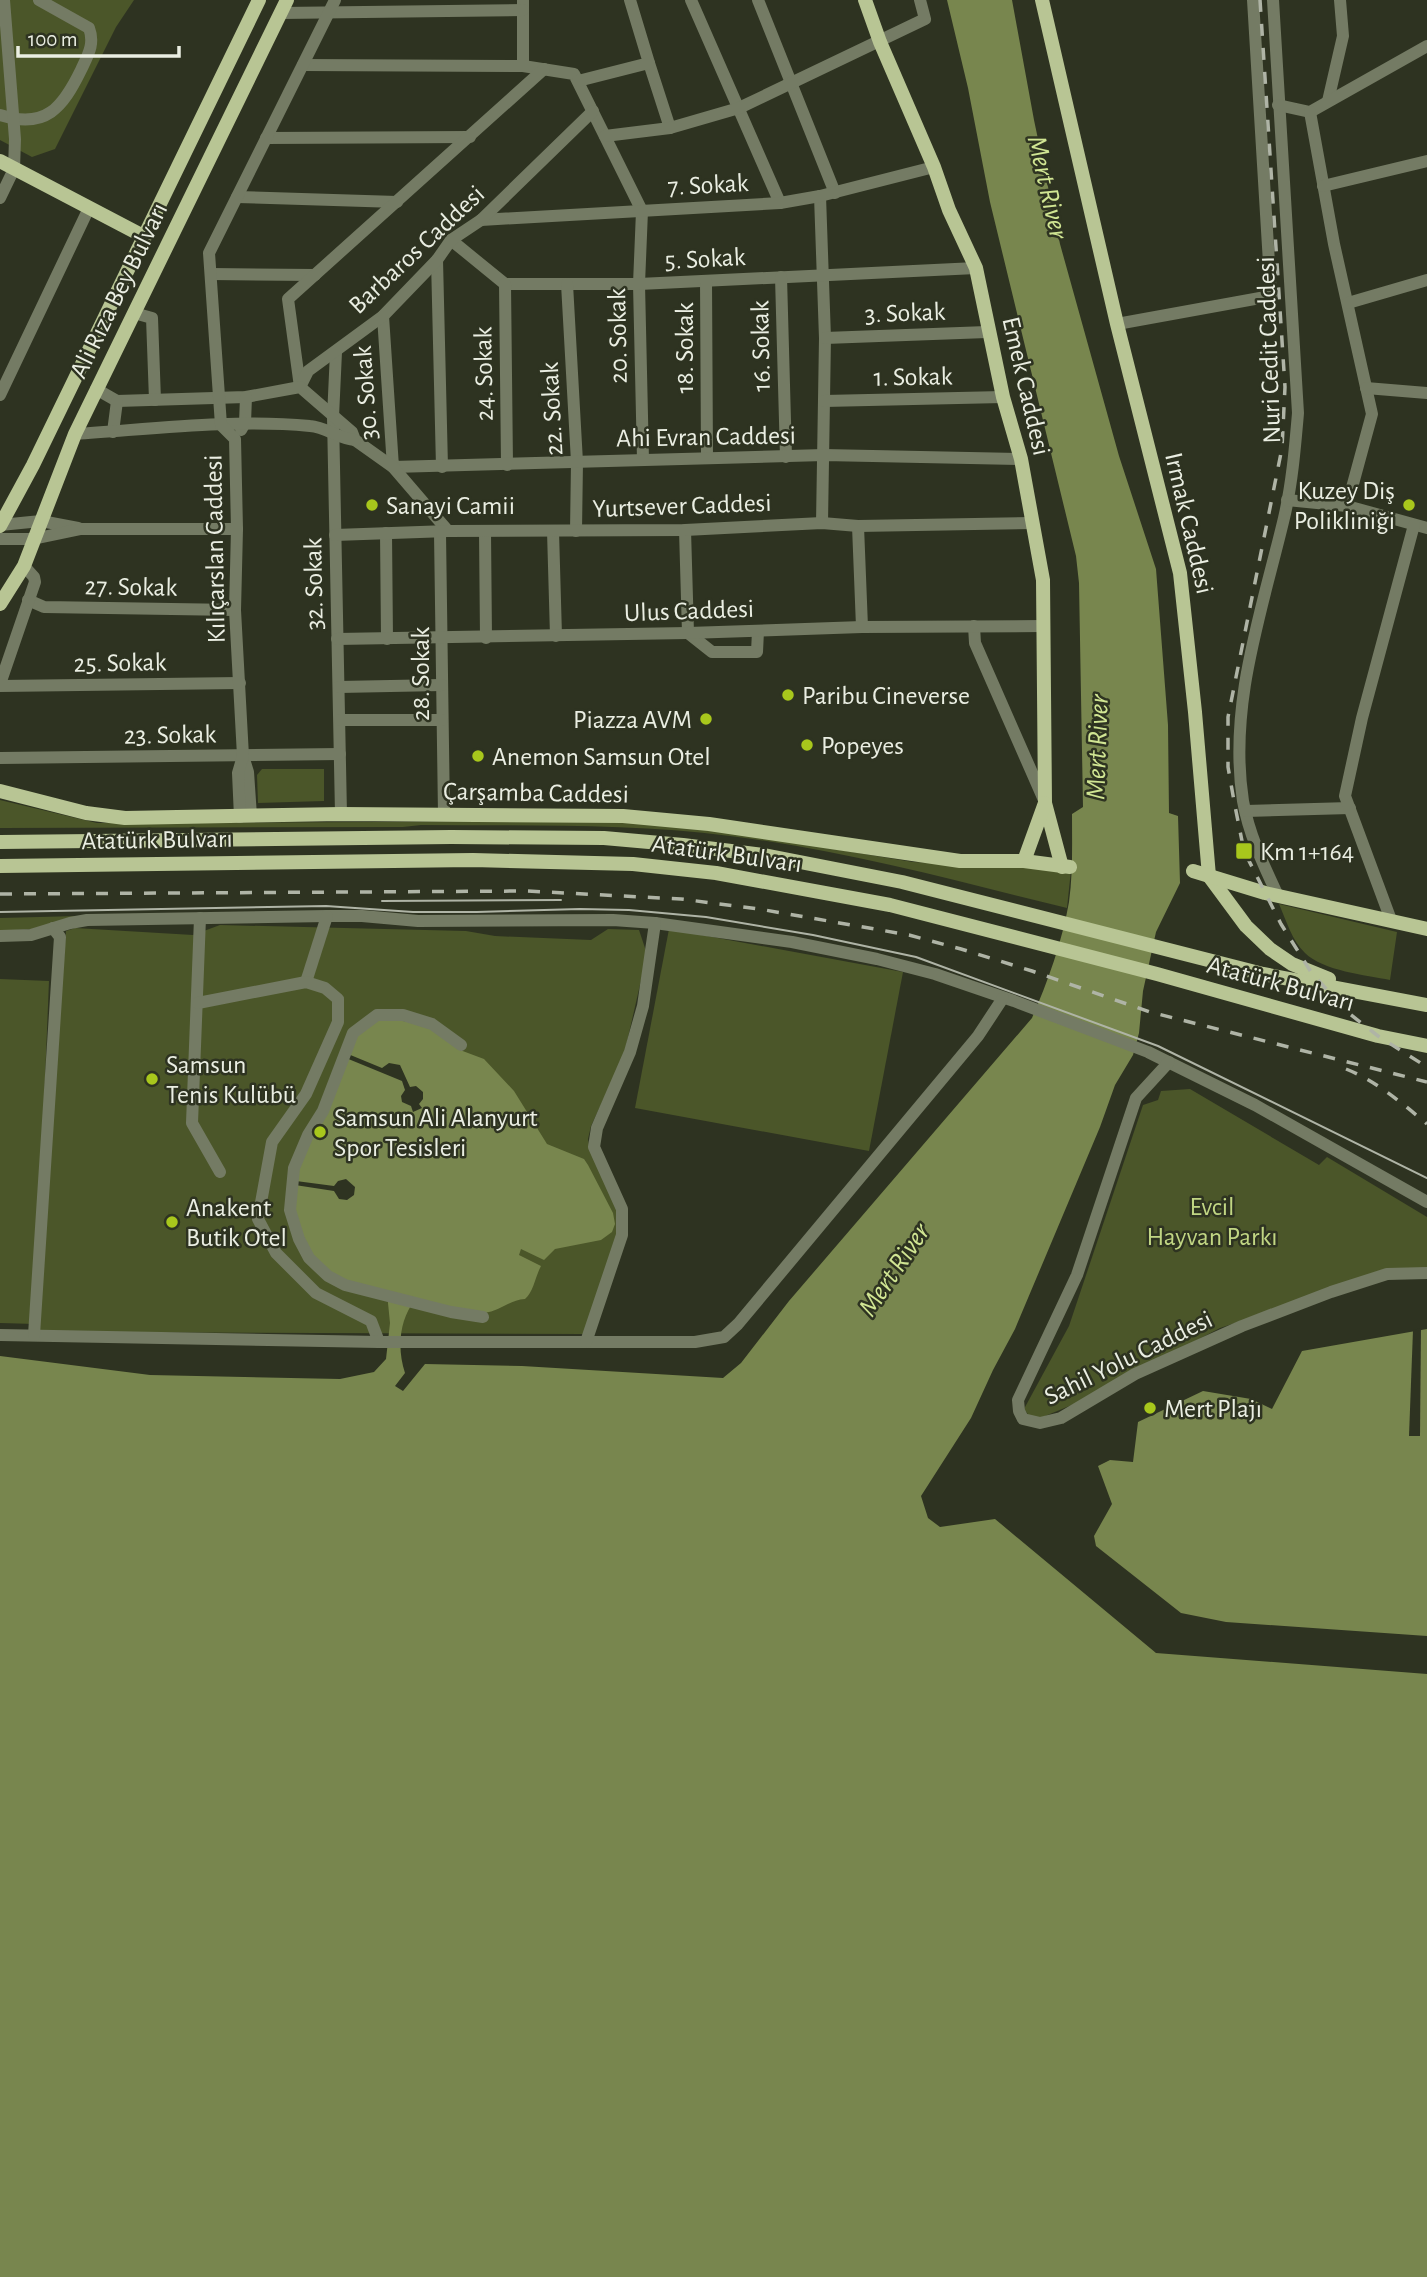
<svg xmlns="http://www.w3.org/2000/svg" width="1427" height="2277" viewBox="0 0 1427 2277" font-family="'Alegreya Sans',sans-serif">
<rect width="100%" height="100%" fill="#2e3321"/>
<!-- green -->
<g fill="#4b5629">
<polygon points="0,0 134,0 116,27 55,149 32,157 0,140"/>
<polygon points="262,769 324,769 324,801 258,803 257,775"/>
<path d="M0 800 97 823 627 821 730 832 913 862 1071 870 1067 908C956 881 844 850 730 836 628 823 524 826 421 825L403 827 0 828Z"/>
<path d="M1279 904 1397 932 1390 980C1366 975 1323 971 1305 953 1292 941 1286 920 1279 904Z"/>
<polygon points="78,916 33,929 0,931 0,918"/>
<polygon points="220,925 466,931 495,936 591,940 608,929 639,930 647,954 624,1055 591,1126 588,1139 590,1150 620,1212 620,1233 585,1334 36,1332 66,931 75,928 193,935"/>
<polygon points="669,929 903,972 869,1151 635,1108"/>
<polygon points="0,979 49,981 35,1324 0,1323"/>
<polygon points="1190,1089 1319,1165 1327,1157 1427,1217 1427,1272 1387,1273 1220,1328 1079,1402 1033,1421 1024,1409 1069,1326 1143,1105 1158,1100 1161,1091"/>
</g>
<!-- water -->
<g fill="#78864e">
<path d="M947 0H1012L1034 120 1060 244 1119 456 1156 569 1168 725 1169 813 1178 816 1180 883 1156 932 1143 991 1139 1033 1133 1055 1115 1085 1100 1127 1015 1329 993 1370 971 1418 921 1496 928 1518 940 1527 995 1519 1156 1653 1427 1674V2277H0V1356L150 1375 340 1379 374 1372 386 1359 390 1323 387 1293 340 1280 311 1255 293 1209 299 1162 353 1040 380 1016 431 1027 460 1050 484 1059 514 1091 547 1144 584 1159 588 1165 613 1213 615 1224 612 1232 601 1240 555 1249 544 1260 521 1249 519 1255 541 1266C535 1277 534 1291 525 1299 509 1300 500 1311 484 1313L415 1300C399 1320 397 1349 405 1373L395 1386 403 1391 425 1364 522 1366 723 1378 741 1363 789 1301 1032 1018C1048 981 1062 942 1069 902 1073 874 1072 843 1072 814L1083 807 1079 583 1076 556 990 202 968 88Z"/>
<polygon points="1427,1329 1427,1636 1226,1622 1181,1613 1096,1546 1094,1536 1112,1504 1098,1466 1110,1460 1133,1462 1138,1422 1203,1391 1251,1399 1272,1409 1302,1351"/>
</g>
<!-- pier -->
<g fill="#2e3321">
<polygon points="348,1054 382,1068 389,1063 400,1065 410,1087 416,1086 423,1092 423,1099 419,1104 422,1108 413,1112 411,1106 402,1102 401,1096 405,1090 402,1081 346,1058"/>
<polygon points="346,1179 355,1187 354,1195 347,1200 339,1199 334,1191 295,1185 296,1181 334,1186 338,1181"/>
<polygon points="1421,1328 1420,1436 1409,1436 1413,1330"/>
</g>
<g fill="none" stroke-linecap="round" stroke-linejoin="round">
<!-- minor -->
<g stroke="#747b64" stroke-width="12">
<polyline points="523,0 523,66"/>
<polyline points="691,0 780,203"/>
<polyline points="758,0 835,193"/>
<path d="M1273 0 1298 413C1295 448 1292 484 1284 518 1262 611 1228 705 1243 801 1249 835 1264 866 1278 896"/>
<polyline points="281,13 523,10"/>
<polyline points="649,63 670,128"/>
<polyline points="303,65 523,66 574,74 642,211 639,284 643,460"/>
<polyline points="578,81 649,63 630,0"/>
<polyline points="1328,101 1343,36 1340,0"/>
<polyline points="1278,105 1310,112 1427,46"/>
<polyline points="1310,112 1334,244 1372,414 1347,506"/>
<path d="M0 115C46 130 63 107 81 70 88 55 95 44 89 28L39 0"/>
<polyline points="605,136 670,128 739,108 925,19 920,0"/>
<polyline points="266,138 470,137"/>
<polyline points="1323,186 1427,161"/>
<polyline points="820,196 825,338 822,523"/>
<polyline points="237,197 397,202"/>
<polyline points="0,198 14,169 15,139 4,0"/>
<polyline points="481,220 780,203 820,196 934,167"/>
<polyline points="451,240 505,284 639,284 976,268"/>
<polyline points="437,260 442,467"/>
<polyline points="211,274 315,275"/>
<polyline points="781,277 786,457"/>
<polyline points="706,281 707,458"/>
<polyline points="505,284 507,465"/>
<polyline points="567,284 577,462 576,531"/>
<polyline points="1348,303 1427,280"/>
<polyline points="134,313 152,318 155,400"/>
<polyline points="383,316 393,467 824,455 1021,459"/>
<polyline points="1117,324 1271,296 1253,0"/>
<polyline points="825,338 987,332"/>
<polyline points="336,352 333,417 341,814"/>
<polyline points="300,387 288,299 544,69"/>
<polyline points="300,387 308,371 383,316 437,260 451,240 481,220 593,111"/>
<polyline points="1366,388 1427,393"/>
<polyline points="96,389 117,401 246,397 300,387 352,432 355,440 393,467 448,531"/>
<polyline points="0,395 89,208"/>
<polyline points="824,401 1003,397"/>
<polyline points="241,430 245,423 246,397"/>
<polyline points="113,432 117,401"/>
<path d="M75 434C153 429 232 419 310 426 326 427 339 439 355 440"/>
<polyline points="1287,500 1347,506 1427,528"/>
<polyline points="0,525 41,521 78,528"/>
<polyline points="858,526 862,627"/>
<polyline points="685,530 688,633 712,652 757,652 758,631"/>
<polyline points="553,531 556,636"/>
<polyline points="485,532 486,638"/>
<polyline points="386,533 387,639"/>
<polyline points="440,533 444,815"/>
<polyline points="335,535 448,531 685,530 822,523 858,526 1032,523"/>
<polyline points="0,539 33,539 81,529 237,529"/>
<polyline points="28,600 44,607 235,610"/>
<polyline points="974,626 975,643 1044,800"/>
<polyline points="337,639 688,633 862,627 1043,626"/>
<polyline points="0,684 35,582 34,577 24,566"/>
<polyline points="0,686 240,683"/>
<polyline points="339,687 442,685"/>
<polyline points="340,720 442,720"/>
<polyline points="243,756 248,772 251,816"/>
<polyline points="0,758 340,754"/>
<polyline points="1246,811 1350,808"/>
<polyline points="240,817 238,773 243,756 235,610 237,529 235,439 221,425 209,253 335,0"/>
<polyline points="200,918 192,1123 220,1172"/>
<polyline points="1391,920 1345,796 1362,718 1414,525"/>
<polyline points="0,936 31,935 70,923 87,920 327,916 362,916 418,921 613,920 655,923 792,942 877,959 935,974 1014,1001 1148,1052 1255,1105 1427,1202"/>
<polyline points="306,982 327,916"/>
<polyline points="198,1003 306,982 325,988 338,999 338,1022 306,1094 272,1142 258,1219 276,1253 316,1293 371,1321 379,1342"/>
<polyline points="461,1045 432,1024 403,1015 377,1015 353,1033 323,1111 308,1135 294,1168 290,1210 299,1239 309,1258 328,1276 345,1285 451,1312 483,1317"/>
<polyline points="1169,1062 1136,1098 1077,1275 1018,1400 1019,1411 1023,1419 1040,1423 1061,1418 1135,1374 1242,1326 1331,1292 1387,1274 1427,1273"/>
<polyline points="0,1335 379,1342 695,1342 724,1337 738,1324 978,1036 1003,998"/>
<polyline points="34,1335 60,937 53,928"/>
<polyline points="586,1342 622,1235 622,1209 594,1147 597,1128 630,1052 643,1006 655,923"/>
</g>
<!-- major -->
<g stroke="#b8c594" stroke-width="14">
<polyline points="865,0 880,42 934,167 949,210 976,268 1003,397 1021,459 1043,580 1045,803 1062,867"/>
<polyline points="1042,0 1117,324 1180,573 1195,712 1209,876 1246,926 1270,949 1292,964 1329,979"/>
<polyline points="0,161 145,237"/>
<polyline points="0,526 33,465 259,0"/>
<polyline points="0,604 24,566 75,434 287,0"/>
<polyline points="0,791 86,813 125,818 341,814 623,816 709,824 960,861 1024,861 1070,867"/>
<polyline points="0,842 451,837 604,838 683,845 764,855 902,882 1263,974 1427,1005"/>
<polyline points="1024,861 1045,803"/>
<polyline points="0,866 473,860 633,864 716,873 890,905 1157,974 1378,1036 1427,1046"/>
<polyline points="1193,871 1265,893 1427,929"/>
</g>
<!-- tram -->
<g stroke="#afb4a6" stroke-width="2">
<polyline points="382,901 561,900"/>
<polyline points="0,912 326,906 413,912 477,912 580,909 629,910 706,917 813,935 916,957 1158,1046 1427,1178"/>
</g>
<!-- rail -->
<g stroke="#afb4a6" stroke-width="3.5" stroke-dasharray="12 12" stroke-linecap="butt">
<polyline points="1260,0 1285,387 1282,448 1228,717 1228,767 1234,801 1244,851 1281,924 1311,972 1346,1011 1378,1036 1427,1067"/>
<polyline points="0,894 526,891 681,899 759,909 909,935 961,949 1032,971 1150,1012 1427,1082"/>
<path d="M1346 1069C1376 1081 1402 1103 1427 1124"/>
</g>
</g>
<!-- markers -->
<g fill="#a8c71c" stroke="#2e3321" stroke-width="2.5">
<circle cx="372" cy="505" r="7"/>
<circle cx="1409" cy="505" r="7"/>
<circle cx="788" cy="695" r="7"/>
<circle cx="706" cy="719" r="7"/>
<circle cx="807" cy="745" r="7"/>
<circle cx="478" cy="756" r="7"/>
<rect x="1235" y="842" width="18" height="18" rx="3.5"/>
<circle cx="152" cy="1079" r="7"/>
<circle cx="320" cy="1132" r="7"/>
<circle cx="172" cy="1222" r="7"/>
<circle cx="1150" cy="1408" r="7"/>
</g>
<g text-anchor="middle" stroke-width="5" stroke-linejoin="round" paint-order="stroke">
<!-- street labels -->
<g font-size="26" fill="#eaeee2" stroke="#2e3321">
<text transform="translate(708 184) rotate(-3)" y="9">7. Sokak</text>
<text transform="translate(416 249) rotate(-43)" y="9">Barbaros Caddesi</text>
<text transform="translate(705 258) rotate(-3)" y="9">5. Sokak</text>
<text transform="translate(118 290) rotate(-64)" y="9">Ali Rıza Bey Bulvarı</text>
<text transform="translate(905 312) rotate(-2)" y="9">3. Sokak</text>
<text transform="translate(617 336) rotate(-91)" y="9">20. Sokak</text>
<text transform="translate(760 346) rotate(-91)" y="9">16. Sokak</text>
<text transform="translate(684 348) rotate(-90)" y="9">18. Sokak</text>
<text transform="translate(1268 350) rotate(-92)" y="9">Nuri Cedit Caddesi</text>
<text transform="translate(483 374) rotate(-91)" y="9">24. Sokak</text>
<text transform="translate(913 376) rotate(-1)" y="9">1. Sokak</text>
<text transform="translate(1027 386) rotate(77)" y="9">Emek Caddesi</text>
<text transform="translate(365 393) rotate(-94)" y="9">30. Sokak</text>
<text transform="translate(551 409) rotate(-93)" y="9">22. Sokak</text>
<text transform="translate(706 436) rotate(-1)" y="9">Ahi Evran Caddesi</text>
<text transform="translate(682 505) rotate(-2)" y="9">Yurtsever Caddesi</text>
<text transform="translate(1190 523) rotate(77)" y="9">Irmak Caddesi</text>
<text transform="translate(214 549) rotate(-91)" y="9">Kılıçarslan Caddesi</text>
<text transform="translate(313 584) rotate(-91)" y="9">32. Sokak</text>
<text transform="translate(131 586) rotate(1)" y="9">27. Sokak</text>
<text transform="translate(689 610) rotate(-2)" y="9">Ulus Caddesi</text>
<text transform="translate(120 662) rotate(-1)" y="9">25. Sokak</text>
<text transform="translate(420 674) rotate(-90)" y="9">28. Sokak</text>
<text transform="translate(170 734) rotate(-1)" y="9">23. Sokak</text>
<text transform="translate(536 792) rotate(1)" y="9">Çarşamba Caddesi</text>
<text transform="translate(157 839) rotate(-1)" y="9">Atatürk Bulvarı</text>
<text transform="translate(727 853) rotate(8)" y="9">Atatürk Bulvarı</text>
<text transform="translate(1281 983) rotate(15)" y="9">Atatürk Bulvarı</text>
<text transform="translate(1128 1357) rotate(-26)" y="9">Sahil Yolu Caddesi</text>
</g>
<!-- poi labels -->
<g font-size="26" fill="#eaeee2" stroke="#2e3321" text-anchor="start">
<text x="1395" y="499" text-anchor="end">Kuzey Diş<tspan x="1395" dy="30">Polikliniği</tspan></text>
<text x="386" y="514">Sanayi Camii</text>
<text x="802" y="704">Paribu Cineverse</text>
<text x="692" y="728" text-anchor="end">Piazza AVM</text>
<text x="821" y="754">Popeyes</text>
<text x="492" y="765">Anemon Samsun Otel</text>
<text x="1260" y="860">Km 1+164</text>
<text x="166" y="1073">Samsun<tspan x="166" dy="30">Tenis Kulübü</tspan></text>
<text x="334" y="1126">Samsun Ali Alanyurt<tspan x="334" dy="30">Spor Tesisleri</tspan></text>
<text x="186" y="1216">Anakent<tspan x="186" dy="30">Butik Otel</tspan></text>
<text x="1164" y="1417">Mert Plajı</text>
</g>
<!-- park labels -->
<g font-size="26" fill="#c1d683" stroke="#2e3321">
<text x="1212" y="1215">Evcil<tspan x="1212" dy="30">Hayvan Parkı</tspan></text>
</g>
<!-- water labels -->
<g font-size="28" font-style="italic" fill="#d1e693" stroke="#2e3321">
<text transform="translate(1049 187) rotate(77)" y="10">Mert River</text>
<text transform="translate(1096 747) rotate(-88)" y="10">Mert River</text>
<text transform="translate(893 1269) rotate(-56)" y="10">Mert River</text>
</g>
</g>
<!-- scale -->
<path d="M18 46v10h161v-10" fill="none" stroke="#eaeee2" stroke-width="3.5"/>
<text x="28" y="46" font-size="21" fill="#eaeee2" stroke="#2e3321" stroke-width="5" paint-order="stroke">100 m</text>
</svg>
